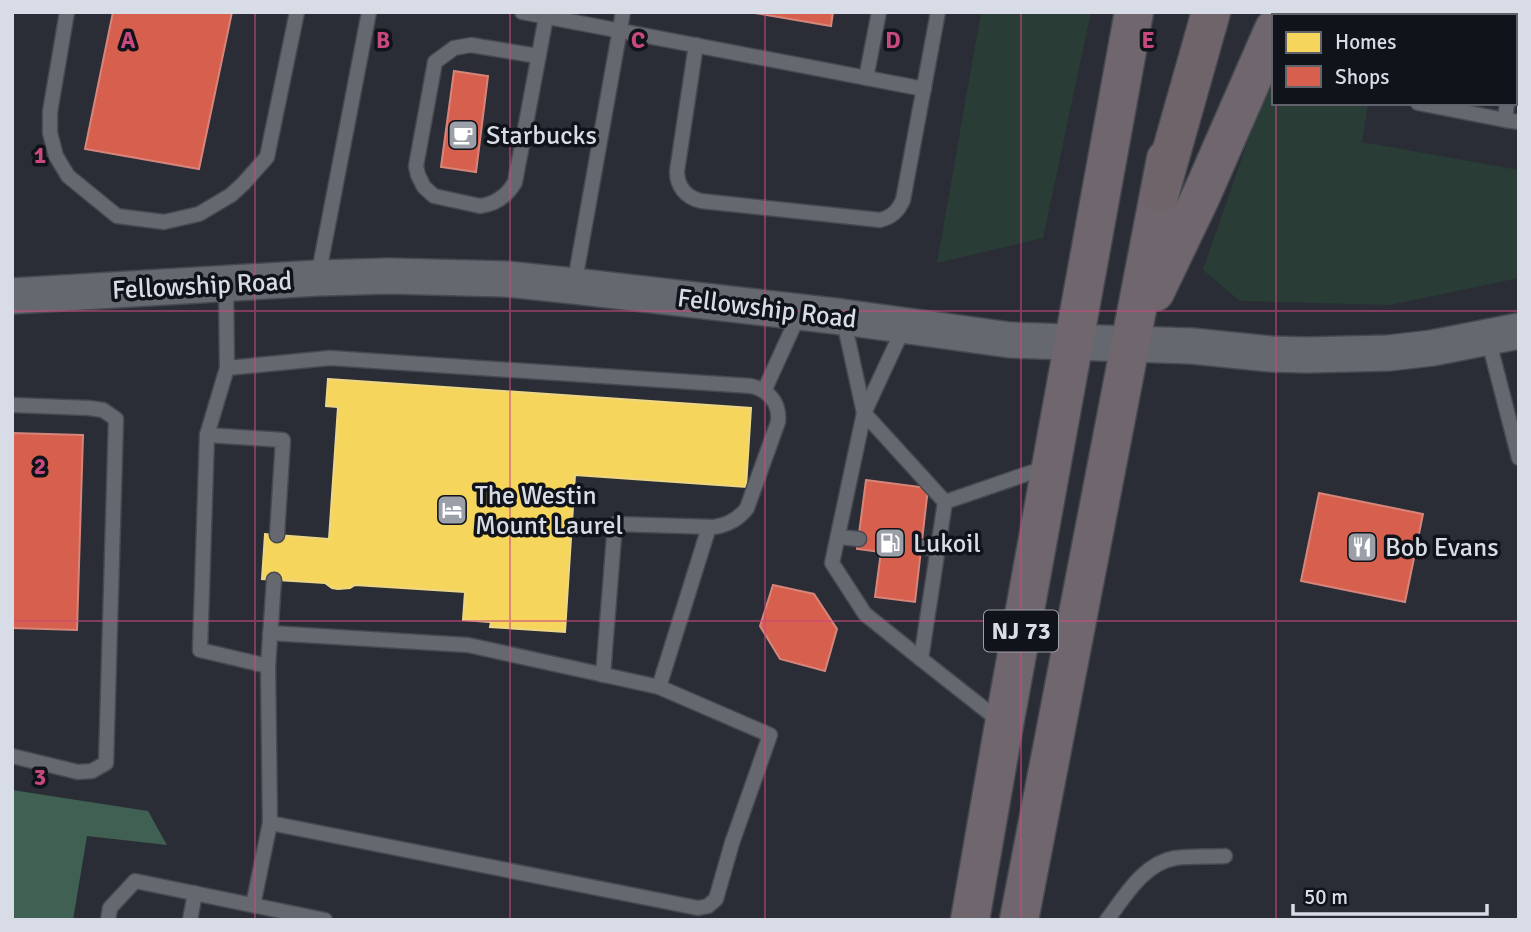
<svg xmlns="http://www.w3.org/2000/svg" width="1531" height="932" viewBox="0 0 1531 932" font-family="Signika,sans-serif">
<rect width="100%" height="100%" fill="#2a2d35"/>
<!-- green -->
<g fill="#293c35">
<polygon points="981,12 1091,12 1043,238 937,263"/>
<polygon points="1274,75 1274,103 1368,103 1362,142 1519,170 1519,278 1390,305 1240,301 1203,270 1263,97"/>
</g>
<!-- forest -->
<polygon fill="#3f6052" points="12,790 148,811 167,845 87,836 73,920 12,920"/>
<!-- homes -->
<polygon fill="#f6d55c" stroke="#edd785" stroke-width="2" points="328,379 751,408 746,487 575,475 565,632 490,627 491,622 463,620 465,592 355,585 350,588 338,589 332,588 325,583 262,579 265,534 329,539 338,407 326,406"/>
<!-- shops -->
<g fill="#d6604d" stroke="#d7857b" stroke-width="2">
<polygon points="113,12 232,12 199,169 85,149"/>
<polygon points="749,12 833,12 831,26"/>
<polygon points="454,71 488,76 476,172 441,167"/>
<polygon points="12,433 83,435 77,630 12,628"/>
<polygon points="866,480 928,488 915,602 875,597 881,552 857,549"/>
<polygon points="1319,493 1423,514 1405,602 1301,581"/>
<polygon points="773,585 814,594 837,629 825,671 780,659 760,626"/>
</g>
<g fill="none" stroke-linecap="round" stroke-linejoin="round">
<!-- service casing -->
<g stroke="#474951" stroke-width="17">
<g id="service">
<polyline points="67,12 50,112 50,133 56,156 68,176 117,216 164,222 199,214 231,195 244,183 267,157 297,12"/>
<polyline points="522,12 924,89"/>
<polyline points="1423,16 1423,13 1436,16"/>
<path d="M696 45 677 171C677 186 685 197 701 201L880 220C892 217 898 211 903 200L938 12"/>
<polyline points="1515,49 1519,26"/>
<path d="M538 56 471 45 454 48 435 62 416 166 418 175 424 187 434 196 480 206C496 204 507 196 515 182L546 17"/>
<polyline points="866,78 879,12"/>
<polyline points="1418,103 1505,120"/>
<polyline points="1507,103 1505,120 1519,122"/>
<polyline points="318,277 369,12"/>
<polyline points="226,284 227,368 207,435 200,650 268,666 270,823 698,908 708,906 716,899 732,843 770,735 659,687 709,527"/>
<polyline points="574,286 623,12"/>
<polyline points="843,317 864,413 945,502"/>
<polyline points="904,327 864,413 832,563 865,614 921,659"/>
<polyline points="1488,338 1519,458"/>
<path d="M227 368 330 358 751 386C769 390 780 403 778 422L747 508C739 519 727 525 714 527L615 524 603 675"/>
<polyline points="764,391 800,312"/>
<polyline points="12,405 89,408 103,410 116,419 106,763 92,771 78,772 12,756"/>
<polyline points="207,435 283,440 277,535"/>
<polyline points="838,537 859,539"/>
<polyline points="922,547 938,549"/>
<polyline points="270,633 468,645 659,687"/>
<polyline points="268,666 274,580"/>
<polyline points="1001,722 921,659 945,502 1047,467"/>
<polyline points="253,905 270,823"/>
<polyline points="108,920 110,908 135,881 325,920"/>
<polyline points="190,920 195,893"/>
<path d="M1107 920C1125 896 1144 863 1175 858 1191 856 1209 857 1225 856"/>
</g>
</g>
<!-- tertiary casing -->
<g stroke="#474951" stroke-width="38">
<polyline id="tertiary" points="12,296 318,278 390,276 506,279 574,286 843,317 1010,340 1192,346 1271,354 1306,355 1389,353 1432,348 1519,331"/>
</g>
<!-- trunk casing -->
<g stroke="#474951" stroke-width="41">
<g id="trunk">
<polyline points="1155,292 1201,196 1274,29"/>
<polyline points="970,920 1004,725 1134,12"/>
<polyline points="1019,920 1166,159"/>
</g>
</g>
<!-- motorway casing -->
<g stroke="#474951" stroke-width="41">
<polyline id="motorway" points="1160,192 1211,12"/>
</g>
<!-- service -->
<use href="#service" stroke="#66686f" stroke-width="14"/>
<!-- tertiary -->
<use href="#tertiary" stroke="#66686f" stroke-width="35"/>
<!-- trunk -->
<use href="#trunk" stroke="#70666e" stroke-width="38"/>
<!-- motorway -->
<use href="#motorway" stroke="#70646b" stroke-width="38"/>
</g>
<!-- grid -->
<path fill="none" stroke="#c8497e" stroke-width="2" stroke-opacity="0.55" d="M255 12V920M510 12V920M765 12V920M1021 12V920M1276 12V16M1276 103V920M12 311H1519M12 621H1519"/>
<!-- icons -->
<defs>
<g id="cafe-square" transform="scale(1.575)"><rect x="-9" y="-9" width="18" height="18" rx="4" fill="#9b9fa8" stroke="#11131a"/><path d="M-5.5-4.5H6V0H3Q3 3.5 0 3.5H-2.5Q-5.5 3.5-5.5 0ZM3-3.2v2h1.7v-2ZM-6 4.5H4V6H-6Z" fill="#fff"/></g>
<g id="hotel-square" transform="scale(1.575)"><rect x="-9" y="-9" width="18" height="18" rx="4" fill="#9b9fa8" stroke="#11131a"/><path d="M-6-4.5h1.5V1H6V5H4.5V3h-9V5H-6ZM-4 0a1.8 1.8 0 1 1 3.6 0ZM.5 0V-2.5h3Q6-2.5 6 0Z" fill="#fff"/></g>
<g id="fuel-square" transform="scale(1.575)"><rect x="-9" y="-9" width="18" height="18" rx="4" fill="#9b9fa8" stroke="#11131a"/><path d="M-5.5-6h7V0h2V4h1.3V-2.5L3-4.5l.8-.8L6-3V5H2.5V1h-1V6h-7ZM-4.2-4.7v3.2H.2V-4.7Z" fill="#fff"/></g>
<g id="restaurant-square" transform="scale(1.575)"><rect x="-9" y="-9" width="18" height="18" rx="4" fill="#9b9fa8" stroke="#11131a"/><path d="M-5-6h1v4h1v-4h1v4h1v-4h1v5L-1.5 .5V6h-2V.5L-5-1ZM5-6V6H3V1.5H1.5Q1.5-4 5-6Z" fill="#fff"/></g>
</defs>
<g fill-rule="evenodd">
<use href="#cafe-square" x="463" y="135"/>
<use href="#hotel-square" x="452" y="510"/>
<use href="#fuel-square" x="890" y="543"/>
<use href="#restaurant-square" x="1362" y="547"/>
</g>
<g text-anchor="middle" stroke-width="7" stroke-linejoin="round" paint-order="stroke">
<!-- shield labels -->
<rect fill="#11131a" stroke="#9ca0a9" stroke-width="2" x="984" y="610.5" width="74" height="41" rx="5"/>
<g font-size="24" font-weight="bold" fill="#d8dce6">
<text x="1021" y="639">NJ 73</text>
</g>
<!-- poi labels -->
<g font-size="26" fill="#d8dce6" stroke="#11131a" text-anchor="start">
<text x="486" y="144">Starbucks</text>
<text x="475" y="504">The Westin<tspan x="475" dy="30">Mount Laurel</tspan></text>
<text x="913" y="552">Lukoil</text>
<text x="1385" y="556">Bob Evans</text>
</g>
<!-- street labels -->
<g font-size="26" fill="#d8dce6" stroke="#11131a">
<text transform="translate(202 285) rotate(-3)" y="9">Fellowship Road</text>
<text transform="translate(767 308) rotate(7)" y="9">Fellowship Road</text>
</g>
</g>
<g font-size="23" text-anchor="middle" font-weight="bold" fill="#c8497e" stroke="#11131a" stroke-width="7" stroke-linejoin="round" paint-order="stroke">
<text x="128" y="48">A</text>
<text x="383" y="48">B</text>
<text x="638" y="48">C</text>
<text x="893" y="48">D</text>
<text x="1148" y="48">E</text>
<text x="40" y="163">1</text>
<text x="40" y="474">2</text>
<text x="40" y="785">3</text>
</g>
<!-- border -->
<rect width="1531" height="932" fill="none" stroke="#d8dce6" stroke-width="28"/>
<!-- legend -->
<rect x="1272" y="14" width="245" height="91" fill="#11131a" stroke="#61636c" stroke-width="2"/>
<rect x="1286" y="32" width="35" height="21" fill="#f6d55c" stroke="#61636c" stroke-width="2"/>
<text x="1335" y="49" font-size="21" fill="#d8dce6">Homes</text>
<rect x="1286" y="66" width="35" height="21" fill="#d6604d" stroke="#61636c" stroke-width="2"/>
<text x="1335" y="84" font-size="21" fill="#d8dce6">Shops</text>
<!-- scale -->
<path d="M1293 904v10h194v-10" fill="none" stroke="#d8dce6" stroke-width="3.5"/>
<text x="1304" y="904" font-size="21" fill="#d8dce6" stroke="#11131a" stroke-width="5" paint-order="stroke">50 m</text>
</svg>
